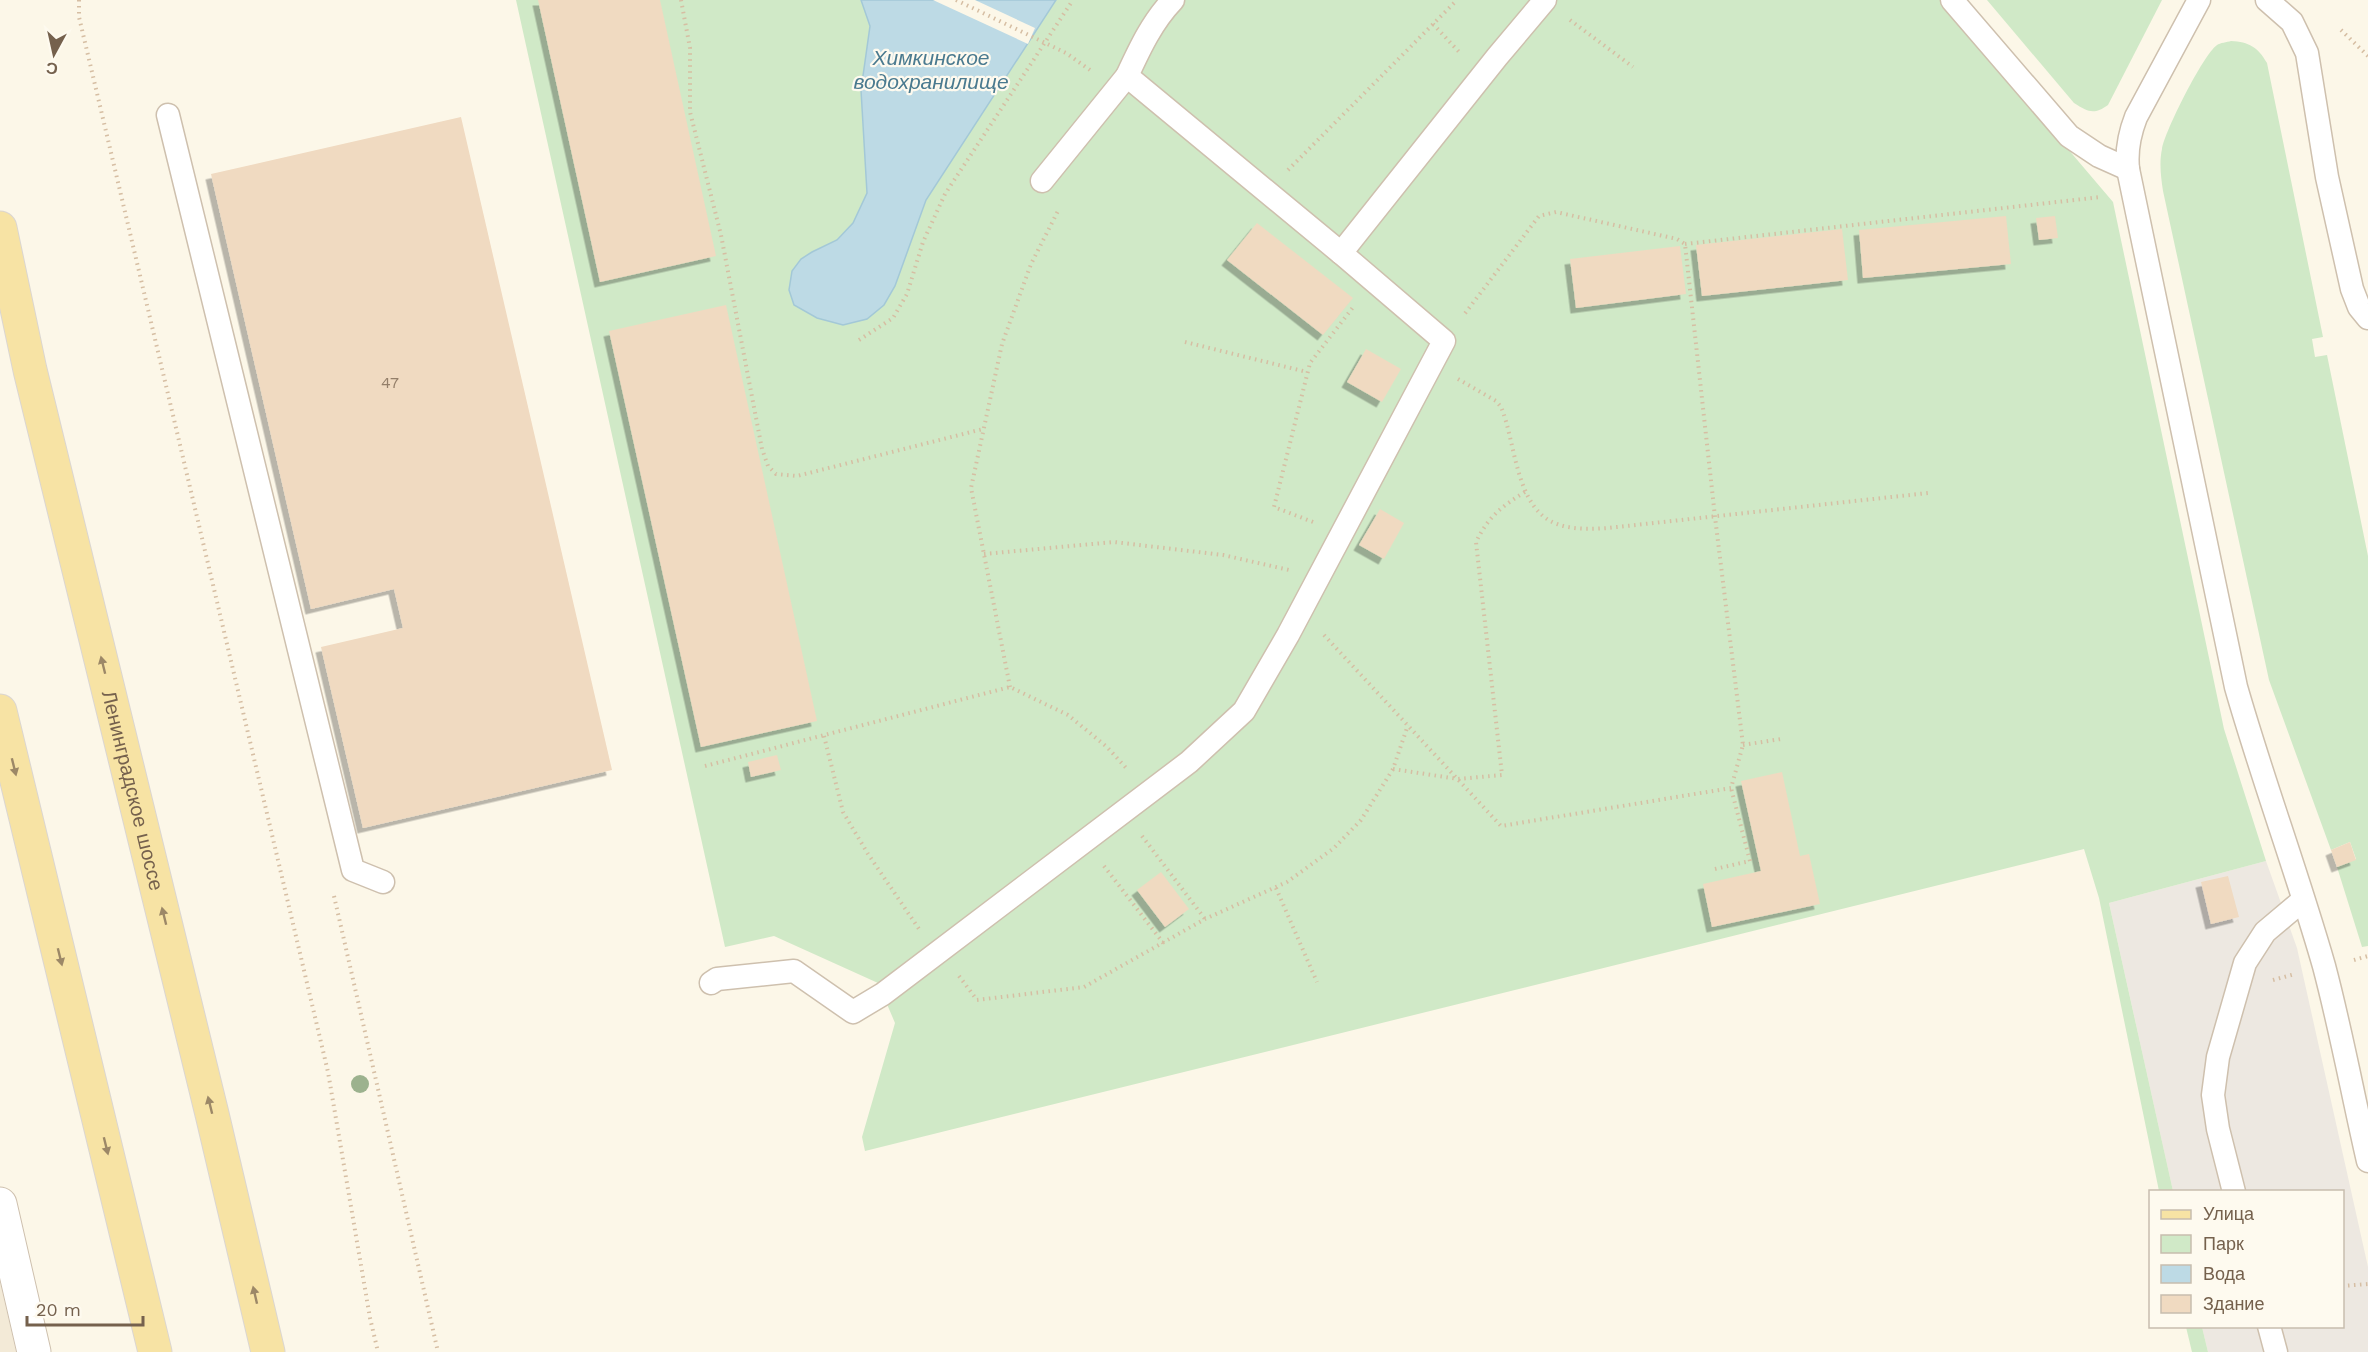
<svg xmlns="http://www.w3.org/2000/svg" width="2368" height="1352" viewBox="0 0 2368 1352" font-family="'Work Sans',sans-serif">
<defs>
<filter id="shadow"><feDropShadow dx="-5.5" dy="5.5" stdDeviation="0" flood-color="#0004"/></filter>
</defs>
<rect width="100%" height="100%" fill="#fcf7e8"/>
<!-- residential -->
<polygon fill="#f3ead7" points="0,1282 16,1352 0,1352"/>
<!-- industrial -->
<polygon fill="#ede8e1" points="2266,861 2297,948 2368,1267 2368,1352 2208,1352 2202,1327 2342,1326 2342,1192 2173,1191 2109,903"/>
<!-- green -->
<g fill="#d0e9c7">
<polygon points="516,0 861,0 870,26 861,90 867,193 853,223 837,240 812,252 801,259 792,271 895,286 926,200 1056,0 1941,0 2113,202 2224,729 2266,861 2109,903 2173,1191 2159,1191 2099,898 2084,849 865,1151 862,1137 895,1023 878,983 774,936 725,947"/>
<path d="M1987 0H2162L2108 105C2094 115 2088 112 2074 103Z"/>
<path d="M2231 41C2249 42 2258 47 2267 63L2323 337 2312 339 2315 357 2327 355 2368 556V946L2362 947 2337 867 2356 859 2350 842 2331 850 2269 680 2163 191C2161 177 2159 163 2162 149 2165 131 2203 55 2217 45 2220 43 2227 42 2231 41Z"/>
<polygon points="2186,1327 2202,1327 2208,1352 2192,1352"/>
</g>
<!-- water -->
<polygon fill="#bddae5" stroke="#a3c8d7" stroke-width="1.5" points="861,0 1056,0 926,200 895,286 884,305 867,319 843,325 817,318 794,305 789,290 792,271 801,259 812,252 837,240 853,223 867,193 861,90 870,26"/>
<!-- pier -->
<polygon fill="#fcf7e8" points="933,0 975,0 1035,28 1028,44"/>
<!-- building -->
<g fill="#f0dac1" filter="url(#shadow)">
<polygon points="538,0 660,0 716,256 600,282"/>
<polygon points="461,117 612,770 363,828 321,647 403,628 394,589 311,609 211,174"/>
<polygon points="2006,216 2011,264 1863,278 1859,230"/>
<polygon points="2055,216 2058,238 2039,240 2036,218"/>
<polygon points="1257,223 1353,298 1323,335 1227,260"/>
<polygon points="1842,229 1848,280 1702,296 1696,245"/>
<polygon points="1680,246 1686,294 1576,308 1570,259"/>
<polygon points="726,305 817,721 701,747 609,331"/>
<polygon points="1366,349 1401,369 1382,402 1347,382"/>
<polygon points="1380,509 1404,523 1384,559 1359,545"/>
<polygon points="777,755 781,770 751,777 748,762"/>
<polygon points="1782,772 1800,856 1809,854 1820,904 1712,927 1703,884 1761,871 1741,781"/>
<polygon points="2350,842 2356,860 2337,867 2331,850"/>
<polygon points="1161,872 1189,909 1165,927 1137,890"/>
<polygon points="2228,876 2239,917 2211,924 2201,882"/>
</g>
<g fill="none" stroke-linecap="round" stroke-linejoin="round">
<!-- lane casing -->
<g stroke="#cec0ae" stroke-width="25">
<g id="lane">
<path d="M1173 0C1152 22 1140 48 1127 76L1341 253"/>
<polyline points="1952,0 2069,136 2099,156 2128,169"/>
<path d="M2199 0 2136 117C2129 135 2126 150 2128 169L2236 687C2263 781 2297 872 2324 966 2341 1030 2353 1096 2368 1161"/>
<polyline points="2267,0 2292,22 2307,53 2327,177 2352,289 2359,307 2368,318"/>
<polyline points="168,115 353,870 383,882"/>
<polyline points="1042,181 1127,76"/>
<polyline points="711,983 717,979 794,971 853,1012 883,994 1189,762 1244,711 1288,635 1444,341 1341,253 1497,57 1545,0"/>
<polyline points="2234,1192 2218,1129 2213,1095 2218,1057 2245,963 2265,932 2303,900"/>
<polyline points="2269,1326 2276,1352"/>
</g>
</g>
<!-- street casing -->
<g stroke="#cec0ae" stroke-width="35">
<polyline id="street" points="0,1204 34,1352"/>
</g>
<!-- primary casing -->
<g stroke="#dbd6d1" stroke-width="35">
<g id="primary">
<path id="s1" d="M0 228 30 370 212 1114 268 1352"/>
<polyline points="0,711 155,1352"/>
</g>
</g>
<!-- path -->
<g stroke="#d6bea3" stroke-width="4" stroke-dasharray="1.5 4.5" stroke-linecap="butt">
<polyline points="79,0 79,17 328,1072 370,1318 378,1352"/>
<polyline points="681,0 690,48 690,112 721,235 762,449 768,466 776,474 797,476 983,429"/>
<polyline points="956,0 1066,53 1090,70"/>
<polyline points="1570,20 1633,67"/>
<polyline points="1433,24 1461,54"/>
<polyline points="2341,30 2368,56"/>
<polyline points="1288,170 1457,0"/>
<polyline points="1685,244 2101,197"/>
<polyline points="859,340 893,318 907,294 923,242 945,194 1073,0"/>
<polyline points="1185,342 1307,372"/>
<path d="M1458 379 1496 401 1501 407C1516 442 1515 509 1557 524 1573 530 1592 529 1608 528L1928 493"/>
<polyline points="1313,522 1274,507 1310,363 1354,306"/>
<polyline points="984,554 1114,542 1223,555 1289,570"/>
<polyline points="1324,635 1501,826 1731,788 1743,745 1715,517 1685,244 1677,239 1556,212 1539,216 1463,316"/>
<polyline points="1010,687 971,488 1002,344 1031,264 1059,209"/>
<polyline points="824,736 843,812 868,854 919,929"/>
<polyline points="1743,745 1781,739"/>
<polyline points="705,766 1010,687 1068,715 1107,747 1128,770"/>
<path d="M1393 769 1458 779 1502 775 1476 542C1488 517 1502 506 1525 492"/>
<polyline points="1142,836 1205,919"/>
<polyline points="1104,866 1164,944"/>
<polyline points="1715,869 1750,861 1731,788"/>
<polyline points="1276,888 1317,982"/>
<polyline points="334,896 438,1352"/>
<polyline points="2354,960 2368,956"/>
<polyline points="959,976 977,1000 1084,987 1205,919 1287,882 1334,848 1361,820 1393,769 1408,725"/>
<polyline points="2273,980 2295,974"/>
<polyline points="2342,1286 2368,1284"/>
</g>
<!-- lane -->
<use href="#lane" stroke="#fff" stroke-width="22"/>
<!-- street -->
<use href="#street" stroke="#fff" stroke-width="33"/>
<!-- primary -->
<use href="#primary" stroke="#f7e3a4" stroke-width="33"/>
</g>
<!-- trees -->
<circle fill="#9cb28e" cx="360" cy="1084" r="9"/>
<!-- one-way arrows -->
<defs><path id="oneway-solid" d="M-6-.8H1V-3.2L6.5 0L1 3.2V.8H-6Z" transform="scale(1.5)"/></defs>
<g fill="#9c8867">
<use href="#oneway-solid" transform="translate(103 665) rotate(-104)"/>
<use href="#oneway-solid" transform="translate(14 767) rotate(76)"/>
<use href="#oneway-solid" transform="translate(164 916) rotate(-104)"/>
<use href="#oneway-solid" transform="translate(60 957) rotate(76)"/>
<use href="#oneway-solid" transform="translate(210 1105) rotate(-104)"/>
<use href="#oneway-solid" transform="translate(106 1146) rotate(76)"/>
<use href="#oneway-solid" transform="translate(255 1295) rotate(-103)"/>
</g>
<g text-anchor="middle" stroke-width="4.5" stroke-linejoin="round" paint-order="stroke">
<!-- number labels -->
<g font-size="16" fill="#947f6a">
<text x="390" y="388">47</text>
</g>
<!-- street labels -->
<g font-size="20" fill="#75614d" stroke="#fefaef">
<text dy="7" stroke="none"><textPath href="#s1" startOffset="578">Ленинградское шоссе</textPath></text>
</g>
<!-- water labels -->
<g font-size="21" font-style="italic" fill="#4a7a8f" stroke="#fefaef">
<text x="931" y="65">Химкинское<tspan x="931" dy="24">водохранилище</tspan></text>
</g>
</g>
<!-- legend -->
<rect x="2149" y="1190" width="195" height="138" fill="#fefaef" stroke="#c7bdae" stroke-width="1.5"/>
<rect x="2161" y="1210" width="30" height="9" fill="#f7e3a4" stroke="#c7bdae" stroke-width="1.5"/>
<text x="2203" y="1220" font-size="18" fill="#75614d">Улица</text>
<rect x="2161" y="1235" width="30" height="18" fill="#d0e9c7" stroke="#c7bdae" stroke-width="1.5"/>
<text x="2203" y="1250" font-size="18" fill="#75614d">Парк</text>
<rect x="2161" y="1265" width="30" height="18" fill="#bddae5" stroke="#c7bdae" stroke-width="1.5"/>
<text x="2203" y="1280" font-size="18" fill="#75614d">Вода</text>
<rect x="2161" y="1295" width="30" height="18" fill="#f0dac1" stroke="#c7bdae" stroke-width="1.5"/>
<text x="2203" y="1310" font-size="18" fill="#75614d">Здание</text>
<!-- north arrow -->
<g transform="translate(54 54) rotate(188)" stroke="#fefaef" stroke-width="4.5" paint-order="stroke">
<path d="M0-4.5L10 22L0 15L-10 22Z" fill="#75614d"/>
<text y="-9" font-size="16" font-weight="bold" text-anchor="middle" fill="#75614d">С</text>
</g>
<!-- scale -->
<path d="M27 1316v9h116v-9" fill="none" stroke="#75614d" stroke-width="3"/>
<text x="36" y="1316" font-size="18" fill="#75614d" stroke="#fefaef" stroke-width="4.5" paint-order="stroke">20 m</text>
</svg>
